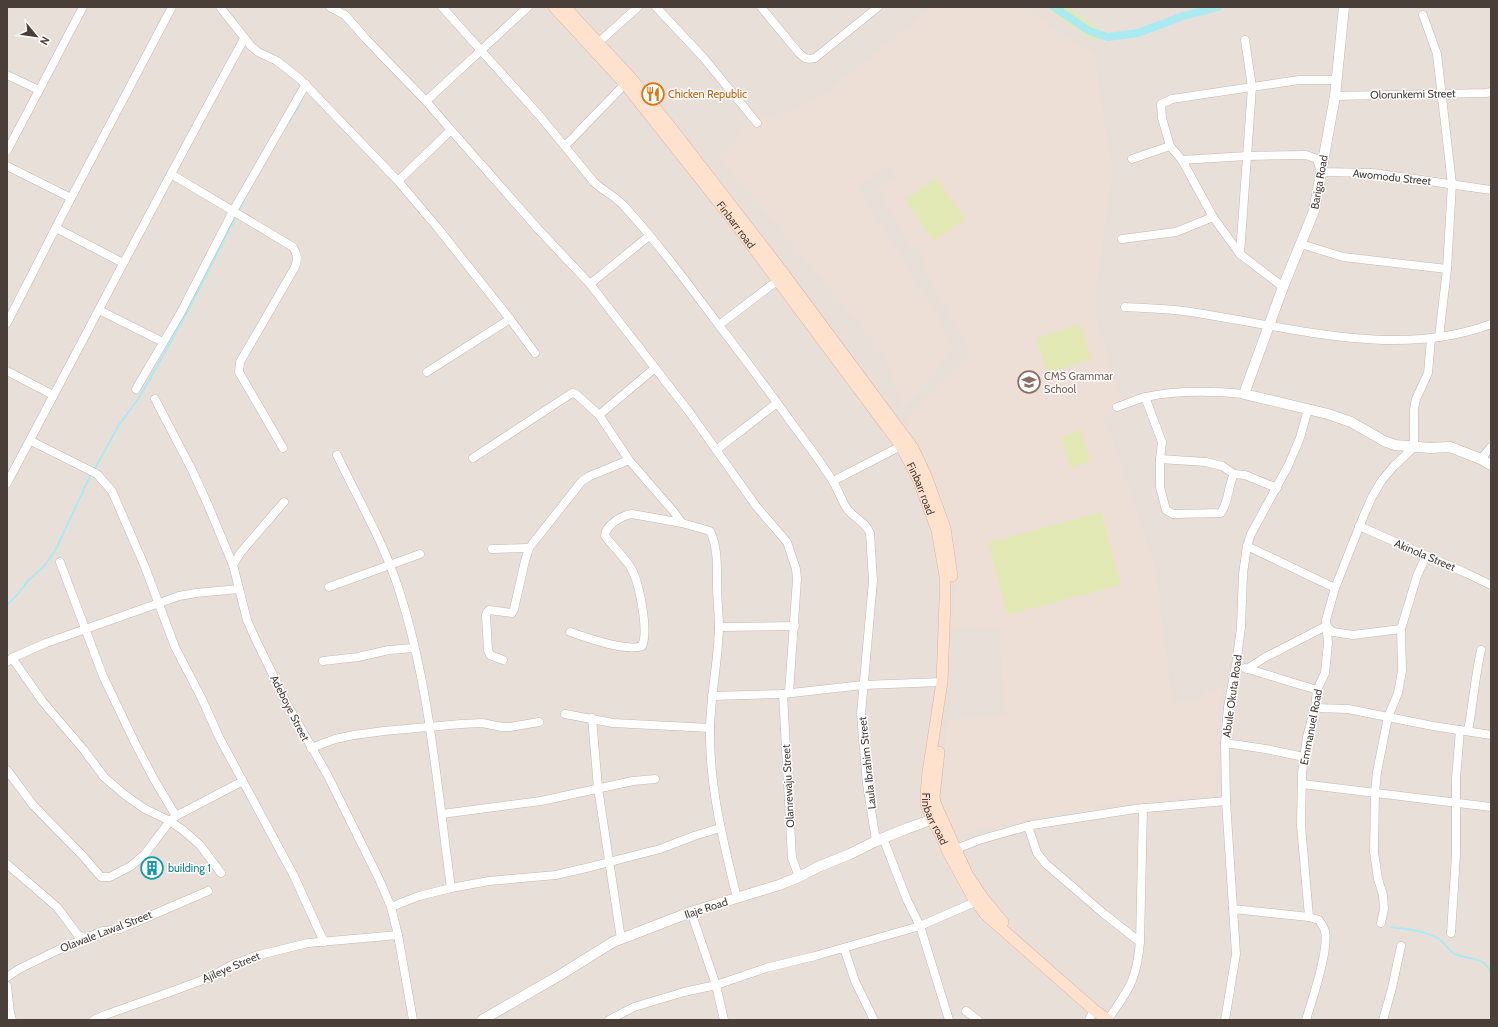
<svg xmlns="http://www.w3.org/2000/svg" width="1498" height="1027" viewBox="0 0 1498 1027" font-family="Cabin,sans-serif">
<rect width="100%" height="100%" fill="#f5efeb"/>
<!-- residential -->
<rect fill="#e9dfd9" x="7" y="7" width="1484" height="1013"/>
<!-- education -->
<polygon fill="#eedfd6" points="932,7 1025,7 1056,30 1094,54 1112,170 1095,300 1097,320 1123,408 1104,416 1154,564 1172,697 1175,702 1200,702 1207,690 1222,689 1216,734 1215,794 1083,808 955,835 941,811 947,720 1005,715 1000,630 953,627 955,589 947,528 922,463 923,456 916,436 910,433 906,418 971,355 925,268 919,246 911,249 878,189 894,177 889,166 856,186 938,316 952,351 919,391 903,407 885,356 764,210 719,159 751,121 797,109 822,96"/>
<!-- green -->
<g fill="#e3e9b5">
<polygon points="1045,7 1068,7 1100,29 1097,40 1086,36"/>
<polygon points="936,178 965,219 934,241 905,200"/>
<polygon points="1080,324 1091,359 1048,374 1036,339"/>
<polygon points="1080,430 1091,461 1071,468 1060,437"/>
<polygon points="1101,512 1121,585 1007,615 988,543"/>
</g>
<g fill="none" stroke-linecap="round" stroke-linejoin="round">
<!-- stream -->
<g stroke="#a9ebf1" stroke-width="2">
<polyline points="288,123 300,104"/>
<polyline points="238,212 246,196"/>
<polyline points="94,470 119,425 138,399 150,379 191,305 236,216"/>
<polyline points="7,605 17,595 27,582 45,565 56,549 91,474"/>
<path d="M1391 927C1406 929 1426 931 1439 939 1445 943 1449 951 1455 954 1470 961 1483 955 1491 973"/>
</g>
<!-- canal -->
<polyline stroke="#a9ebf1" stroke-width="8" points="1054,7 1089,31 1108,37 1138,33 1183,16 1218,7"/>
<!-- minor casing -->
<g stroke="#c4b7b1" stroke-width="9">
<g id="minor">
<polyline points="220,7 251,46 258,52 277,61 300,79 398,181 437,227 510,319 427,372"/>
<polyline points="330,7 345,15 366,39 426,101 451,130 539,230 590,284 690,413 756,506 787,542 796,569 797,579 789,693"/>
<path d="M442 7 539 115 594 182C603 191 615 196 624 206 658 243 688 284 718 324 739 351 758 377 778 404 796 430 816 454 832 480 838 489 841 499 846 507 853 519 864 519 870 533L873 581 861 714 867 784 876 841"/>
<polyline points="656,7 703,57 757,123"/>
<path d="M761 7 798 52C804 58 806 60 815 58L878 7"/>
<polyline points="1423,15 1437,54 1452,184 1447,269 1439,337"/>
<polyline points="599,42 638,7"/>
<polyline points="7,75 39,90"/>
<polyline points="1335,96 1486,93 1491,92"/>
<polyline points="426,101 528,7"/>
<polyline points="565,146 625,84"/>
<polyline points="7,151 83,7"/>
<polyline points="1132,159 1170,146"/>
<polyline points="1182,160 1247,156 1306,155 1317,159 1321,172 1373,173 1491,190"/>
<polyline points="7,166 71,198"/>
<path d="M171 174 293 247C298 255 298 261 294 269L240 362 239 372 283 448"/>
<polyline points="398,181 451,130"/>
<polyline points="56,228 123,263"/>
<polyline points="1122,239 1176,232 1213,217"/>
<polyline points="1301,244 1343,257 1447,269"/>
<polyline points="1240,254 1252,87 1245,40"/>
<polyline points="590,284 649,236"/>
<polyline points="1283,287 1240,254 1213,217 1182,160 1170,146 1162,118 1161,104 1172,99 1299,80 1336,80"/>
<path d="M1125 307C1144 308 1164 308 1183 311 1281 324 1394 361 1491 324"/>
<polyline points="99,310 163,342"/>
<polyline points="510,319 535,353"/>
<polyline points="7,323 71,198 172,7"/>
<polyline points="719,325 778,280"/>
<polyline points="7,371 53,395"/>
<polyline points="136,389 180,314 233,211 306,84"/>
<path d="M1145 397 1162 442 1160 459V487L1166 510 1173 514 1221 513C1229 501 1228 486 1234 474L1245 475 1277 488"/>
<polyline points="155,399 192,470 208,505 233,565 247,620 255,638 288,706 328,776 379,879 391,907 398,935 413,1020"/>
<path d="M1117 407C1127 404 1137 399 1146 397 1178 390 1212 391 1244 394"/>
<polyline points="599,415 655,368"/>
<polyline points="31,441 97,474 112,491 145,567 175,647 202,699 219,737 294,876 324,942"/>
<polyline points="716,450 777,403"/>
<path d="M337 455C358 499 384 543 399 590 430 686 437 788 451 888"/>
<polyline points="473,458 572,393 576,394 599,415 629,460 674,512 682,523"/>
<polyline points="1160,459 1206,462 1222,466 1234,474"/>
<polyline points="1481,459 1491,447"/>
<polyline points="833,481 901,446"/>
<path d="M7 483C86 335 163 186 244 39"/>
<polyline points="1359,526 1466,573 1491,585"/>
<polyline points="1247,546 1335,588"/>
<polyline points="492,549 529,548"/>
<polyline points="60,562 103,676 135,743 155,781 176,816"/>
<polyline points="233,565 241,552 284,502"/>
<polyline points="329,587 420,554"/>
<polyline points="719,627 795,626"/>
<path d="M570 632C587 638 626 652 642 646 649 631 639 578 629 565 622 555 613 546 605 536 605 525 623 515 632 514L682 523 710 531C718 547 717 568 717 585 717 599 719 614 719 628 718 661 711 694 710 727 709 786 723 841 737 898"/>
<polyline points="12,658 43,702 84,750 104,777 125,795 145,809 170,821 184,831 200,845 221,873"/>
<polyline points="503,660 490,655 488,650 486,615 487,612 489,610 512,613 514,609 525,561 529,548 582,481 590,476 629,460"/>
<polyline points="323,661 358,657 389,650 414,648"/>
<polyline points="7,662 12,658 46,643 179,596 196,593 239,589"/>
<polyline points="1245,668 1317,690"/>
<polyline points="1247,669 1264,658 1326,626 1333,632 1353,635 1401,629"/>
<polyline points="783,694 792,858 799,877"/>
<polyline points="712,696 783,694 863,685 942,682"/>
<polyline points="1315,708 1348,709 1433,726 1491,735"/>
<polyline points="565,714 613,723 710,728"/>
<polyline points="592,718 598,788 621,939"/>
<path d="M1468 731C1473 704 1475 677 1481 650"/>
<polyline points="1225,743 1266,749 1304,757"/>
<polyline points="311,748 335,739 354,735 384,731 461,724 482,723 502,727 510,727 539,722"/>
<polyline points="7,770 33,805 82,855 101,877 110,877 131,866 145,854 170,821 176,816 243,781"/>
<polyline points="1302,784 1491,807"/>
<polyline points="442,814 541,801 633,781 655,779"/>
<polyline points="1028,826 1037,853 1046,864 1103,913 1140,942"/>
<polyline points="883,838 907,900 920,926 949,1020"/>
<polyline points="951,851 979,840 1032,825 1135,809 1226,801"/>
<polyline points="7,864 57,907 78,935 85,938"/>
<polyline points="391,907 419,896 451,888 489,881 556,875 586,868 660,849 694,836 720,828"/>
<polyline points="1233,909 1309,917"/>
<polyline points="691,912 716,985 724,1020"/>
<polyline points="1381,923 1384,909 1383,895 1378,879 1374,852 1375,793 1377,772 1388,717 1398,693 1402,671 1401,629 1417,576 1426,556"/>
<polyline points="1451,933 1456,855 1456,778 1460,730"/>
<polyline points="844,948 855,981 874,1020"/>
<polyline points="7,977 19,969 58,950 103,931 120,929 208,891"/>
<polyline points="7,986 10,1013 12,1020"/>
<polyline points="966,1011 978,1020"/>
<path d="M1111 1015C1131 987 1137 976 1140 942L1143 808"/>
<polyline points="94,1020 105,1015 173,991 208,978 234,964 259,955 308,943 398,935"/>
<polyline points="609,1020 634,1007 684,992 716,985 766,968 815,956 920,926 975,902"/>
<polyline points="1089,1020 1094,1010"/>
<polyline points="1225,1020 1236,954 1226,801 1225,743 1228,707 1236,665 1241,627 1243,574 1247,546 1251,534 1288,466 1300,438 1308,409"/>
<path d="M1306 1020C1312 1000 1329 951 1325 931 1324 927 1321 924 1319 920L1309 917 1301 825 1302 773 1307 737 1315 708 1317 690 1325 673 1328 643 1326 620 1335 588 1364 515 1372 497 1382 480 1394 466 1414 447V409L1416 399 1428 373 1431 339"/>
<polyline points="1383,1020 1392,988 1401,946"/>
</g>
</g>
<!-- tertiary casing -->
<g stroke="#c4b7b1" stroke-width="11">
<g id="tertiary">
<polyline points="1344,7 1335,96 1314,211 1283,287 1244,394 1328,414 1351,422 1384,441 1395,445 1430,448 1450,447 1481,459 1491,465"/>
<polyline points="482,1020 560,975 613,942 691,912 779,885 799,877 818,867 850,854 876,841 908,828 939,817"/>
</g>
</g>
<!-- secondary casing -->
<g stroke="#d8b59e" stroke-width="12">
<g id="secondary">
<path id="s1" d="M554 7 625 84 732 219 901 446 918 479 937 530 945 576V600L942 682 928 772 926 794V804L932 820 940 833 948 852 972 896 985 914 1094 1010 1108 1020"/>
<polyline points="565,7 632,79 669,125 784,274 913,448 926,476 945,528 952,576"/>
<polyline points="939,752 934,797 935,803 967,874 983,898 1003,922"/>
</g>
</g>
<!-- minor -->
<use href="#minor" stroke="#fff" stroke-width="8"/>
<!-- tertiary -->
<use href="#tertiary" stroke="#fff" stroke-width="10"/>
<!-- secondary -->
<use href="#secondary" stroke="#fee2cd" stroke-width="11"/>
</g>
<!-- icons -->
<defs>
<g id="restaurant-ring" transform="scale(1.15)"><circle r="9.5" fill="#fff" stroke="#e8710a" stroke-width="1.5"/><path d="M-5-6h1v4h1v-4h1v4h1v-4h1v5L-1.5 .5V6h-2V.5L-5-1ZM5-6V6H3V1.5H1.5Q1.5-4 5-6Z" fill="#e8710a"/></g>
<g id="school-ring" transform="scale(1.15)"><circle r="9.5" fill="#fff" stroke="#8d6e63" stroke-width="1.5"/><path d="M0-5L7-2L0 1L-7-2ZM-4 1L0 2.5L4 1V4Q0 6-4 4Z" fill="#8d6e63"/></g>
<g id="building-ring" transform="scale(1.15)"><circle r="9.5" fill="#fff" stroke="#0f9aa8" stroke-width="1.5"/><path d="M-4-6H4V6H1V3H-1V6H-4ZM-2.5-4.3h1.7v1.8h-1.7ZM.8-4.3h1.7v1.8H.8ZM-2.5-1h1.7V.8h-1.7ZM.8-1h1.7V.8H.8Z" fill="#0f9aa8"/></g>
</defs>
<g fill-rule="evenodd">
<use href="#restaurant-ring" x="653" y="94"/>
<use href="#school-ring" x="1029" y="382"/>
<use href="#building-ring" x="152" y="868"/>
</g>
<g text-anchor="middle" stroke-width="3" stroke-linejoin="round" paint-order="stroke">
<!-- food labels -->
<g font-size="11" fill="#c56008" stroke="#fff" text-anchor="start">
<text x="668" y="98">Chicken Republic</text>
</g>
<!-- street labels -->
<g font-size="11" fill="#4a3e39" stroke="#fff">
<text transform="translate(1413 94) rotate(-1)" y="4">Olorunkemi Street</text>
<text transform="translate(1392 177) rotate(6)" y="4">Awomodu Street</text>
<text transform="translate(1319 182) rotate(-80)" y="4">Bariga Road</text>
<text dy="4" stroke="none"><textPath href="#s1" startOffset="284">Finbarr road</textPath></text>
<text dy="4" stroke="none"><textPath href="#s1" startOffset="607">Finbarr road</textPath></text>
<text transform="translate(1425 555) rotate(23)" y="4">Akinola Street</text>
<text transform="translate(1232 696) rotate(-82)" y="4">Abule Okuta Road</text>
<text transform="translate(290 708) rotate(63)" y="4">Adeboye Street</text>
<text transform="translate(1311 727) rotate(-79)" y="4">Emmanuel Road</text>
<text transform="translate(867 763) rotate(-96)" y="4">Laula Ibrahim Street</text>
<text transform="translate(788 786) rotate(-93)" y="4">Olanrewaju Street</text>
<text dy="4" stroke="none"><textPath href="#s1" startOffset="944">Finbarr road</textPath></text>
<text transform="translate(706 908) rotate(-18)" y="4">Ilaje Road</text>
<text transform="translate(106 931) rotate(-21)" y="4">Olawale Lawal Street</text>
<text transform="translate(231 967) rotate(-23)" y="4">Ajileye Street</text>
</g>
<!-- education labels -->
<g font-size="11" fill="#785e54" stroke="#fff" text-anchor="start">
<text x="1044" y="380">CMS Grammar<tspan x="1044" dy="13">School</tspan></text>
</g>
<!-- culture labels -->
<g font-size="11" fill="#0d838f" stroke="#fff" text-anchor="start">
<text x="168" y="872">building 1</text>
</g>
</g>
<!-- border -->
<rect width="1498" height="1027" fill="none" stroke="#4a3e39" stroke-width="16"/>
<!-- north arrow -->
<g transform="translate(36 36) rotate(119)" stroke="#ffffff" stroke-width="3" paint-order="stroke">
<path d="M0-3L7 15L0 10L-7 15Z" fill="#4a3e39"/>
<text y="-6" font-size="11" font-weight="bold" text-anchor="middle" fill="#4a3e39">N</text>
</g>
</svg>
